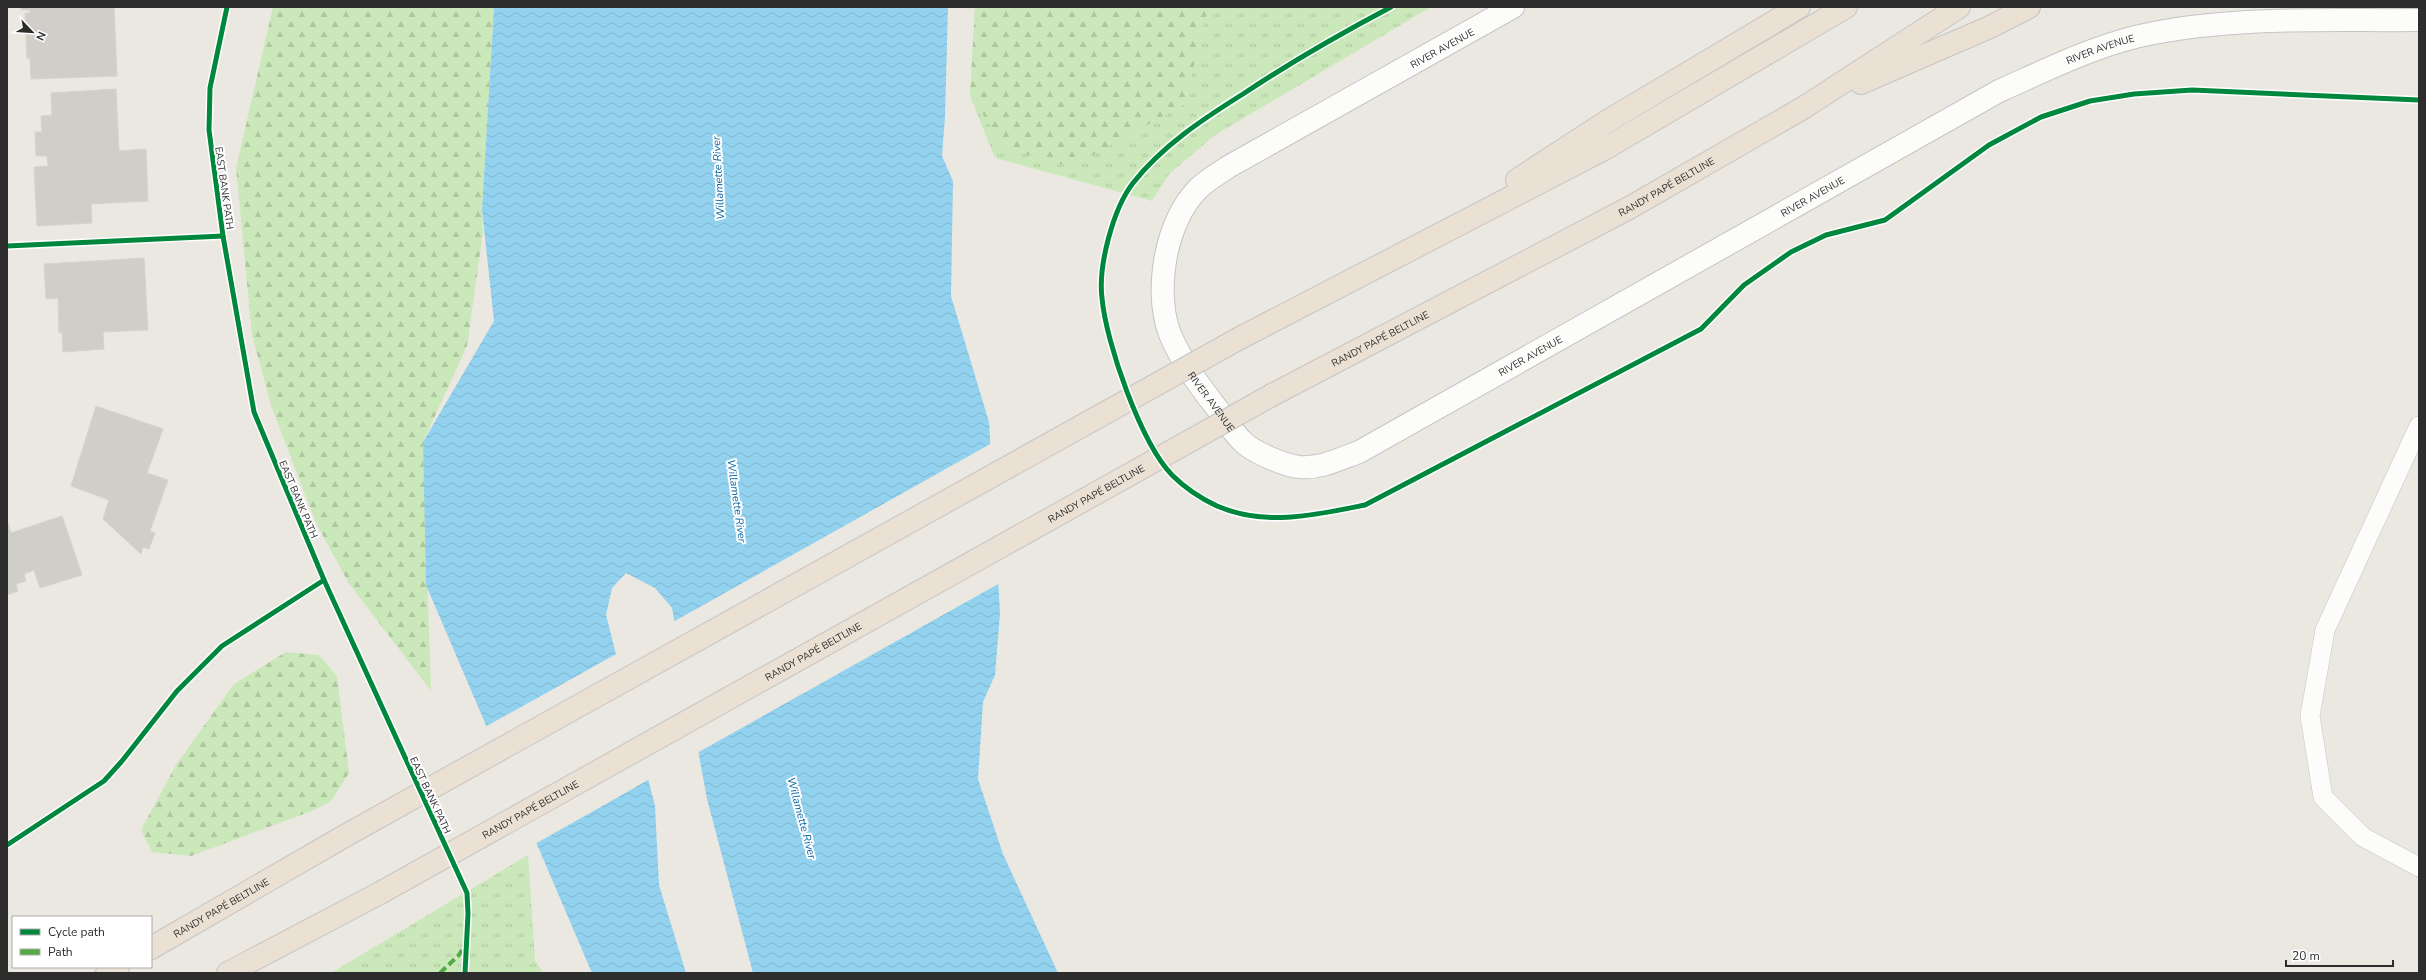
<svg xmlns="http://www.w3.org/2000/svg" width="2426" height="980" viewBox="0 0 2426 980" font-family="'Nunito Sans',sans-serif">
<defs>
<pattern id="grass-tufts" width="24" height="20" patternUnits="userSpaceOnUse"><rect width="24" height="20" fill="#cae8b9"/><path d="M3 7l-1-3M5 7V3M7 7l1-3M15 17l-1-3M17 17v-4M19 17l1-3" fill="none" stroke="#aec79f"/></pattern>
<pattern id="forest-firs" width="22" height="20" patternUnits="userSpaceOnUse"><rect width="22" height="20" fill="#cae8b9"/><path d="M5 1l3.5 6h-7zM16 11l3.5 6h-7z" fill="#aec79f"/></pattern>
<pattern id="water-waves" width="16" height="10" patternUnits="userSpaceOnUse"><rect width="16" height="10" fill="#93d2ef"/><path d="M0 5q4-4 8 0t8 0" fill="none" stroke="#7fb5cd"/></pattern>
</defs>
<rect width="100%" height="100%" fill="#ebe8e2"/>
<!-- grass -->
<g fill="url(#grass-tufts)">
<polygon points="975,7 1431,7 1215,135 1169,174 1152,201 995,158 970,96"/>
<polygon points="528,855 535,960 543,973 331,973"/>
</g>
<!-- forest -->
<g fill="url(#forest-firs)">
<polygon points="273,7 494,7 482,210 483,232 467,346 423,442 431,691 348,582 316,523 272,408 252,335 236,168"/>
<polygon points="975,7 1208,7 1185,104 1072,167 1007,149 970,96"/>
<polygon points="286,652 319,655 337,676 349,773 332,800 317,809 191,856 152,852 141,830 176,765 234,684"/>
</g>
<!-- water -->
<polygon fill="url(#water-waves)" points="494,7 948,7 945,117 942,156 953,181 951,296 989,422 1000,613 995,675 983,702 978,779 1003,854 1058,973 753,973 707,799 672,608 655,588 626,573 612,588 606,615 655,806 659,885 686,973 592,973 426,585 423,442 494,321 482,210"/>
<!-- pier -->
<g fill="#ebe8e2">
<polygon points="992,443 1000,583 697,753 673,622"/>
<polygon points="618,653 650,779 535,844 485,727"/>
</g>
<!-- building -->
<g fill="#d0cec9" stroke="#d6d3ce">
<polygon points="21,7 114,7 117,76 31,79 30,58 27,58 25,13 30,13 30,10 21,10"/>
<polygon points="116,89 119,151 146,149 148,201 91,204 92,223 37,226 34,167 48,166 47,156 36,156 35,132 42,132 41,116 52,115 51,93"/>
<polygon points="144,258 148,330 103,332 104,349 63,352 62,332 59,333 58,298 46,299 44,264"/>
<polygon points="96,406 163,429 147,473 168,480 150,531 155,533 149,549 143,547 141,554 103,519 109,500 71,486"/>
<polygon points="62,516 82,575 40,588 34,570 24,574 26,581 16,584 18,591 7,595 7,520 11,533"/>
</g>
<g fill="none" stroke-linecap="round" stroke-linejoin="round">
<!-- service casing -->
<g stroke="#c4c4c3" stroke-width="20">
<polyline id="service" points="2419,426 2325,630 2310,716 2323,797 2363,837 2419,867"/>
</g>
<!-- tertiary casing -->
<g stroke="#c4c4c3" stroke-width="24">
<g id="tertiary">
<path id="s1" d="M1513 7 1228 167C1218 174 1207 180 1199 188 1164 221 1152 299 1173 341 1184 364 1200 387 1216 407 1224 418 1232 431 1242 441 1252 452 1284 465 1299 467 1321 469 1339 459 1359 452L1999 91C2049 69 2099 43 2154 33 2241 16 2331 21 2419 20"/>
</g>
</g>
<!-- motorway casing -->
<g stroke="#c6c5c3" stroke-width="24">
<g id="motorway">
<polyline points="1861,83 1990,27 2029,7"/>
<polyline points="1517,180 1606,122 1799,7"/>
<polyline points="1240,338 1606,148 1846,7"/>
<path id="s2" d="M1272 395 1629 208 1803 108 1959 7"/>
<path id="s3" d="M151 948 350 833"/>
<polyline points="107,973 118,967"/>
<polyline points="228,973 380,893"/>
</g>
</g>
<!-- service -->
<use href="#service" stroke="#fcfcfb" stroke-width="19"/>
<!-- tertiary -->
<use href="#tertiary" stroke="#fcfcfb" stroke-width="22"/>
<!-- motorway -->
<use href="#motorway" stroke="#eae0d4" stroke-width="22"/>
<!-- motorway-bridge casing -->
<g stroke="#c6c5c3" stroke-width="24" stroke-linecap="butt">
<g id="motorway-bridge">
<polyline points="350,833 1240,338"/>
<path id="s4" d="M380 893 1272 395"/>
</g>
</g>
<!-- motorway-bridge -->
<use href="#motorway-bridge" stroke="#eae0d4" stroke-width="22"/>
<!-- quiet -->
<polyline stroke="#54ab44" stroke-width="4" stroke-dasharray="8 4" stroke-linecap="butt" points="440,973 459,955 465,945"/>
<!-- cycleway casing -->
<g stroke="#fff" stroke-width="8">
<g id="cycleway">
<polyline points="227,7 210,88 209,130 223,236 254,412 324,580 467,893 468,914 465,973"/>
<path d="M1391 7C1340 34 1291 62 1243 94 1203 119 1162 146 1133 183 1113 209 1098 266 1102 298 1106 343 1141 443 1172 475 1184 487 1202 499 1217 506 1265 527 1316 515 1365 505L1701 329 1744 285 1791 252 1826 235 1885 220 1989 145 2041 117 2090 101 2134 94 2192 90 2419 100"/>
<polyline points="7,246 223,236"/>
<polyline points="7,845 104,781 122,761 177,691 222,646 324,580"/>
</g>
</g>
<!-- cycleway -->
<use href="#cycleway" stroke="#00873e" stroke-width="5"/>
</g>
<g text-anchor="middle" stroke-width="4" stroke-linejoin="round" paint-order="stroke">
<!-- street labels -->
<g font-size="10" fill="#2d2d2d" stroke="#fff">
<text transform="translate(1442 48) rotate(-29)" y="4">RIVER AVENUE</text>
<text dy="4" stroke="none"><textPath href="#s1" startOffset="1618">RIVER AVENUE</textPath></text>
<text dy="4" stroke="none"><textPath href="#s2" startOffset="446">RANDY PAPÉ BELTLINE</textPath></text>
<text transform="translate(225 188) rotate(82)" y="4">EAST BANK PATH</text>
<text dy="4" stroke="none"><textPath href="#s1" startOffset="1294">RIVER AVENUE</textPath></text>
<text dy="4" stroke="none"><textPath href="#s2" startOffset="122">RANDY PAPÉ BELTLINE</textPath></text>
<text dy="4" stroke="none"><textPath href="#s1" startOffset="970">RIVER AVENUE</textPath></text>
<text dy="4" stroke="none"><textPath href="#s1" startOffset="598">RIVER AVENUE</textPath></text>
<text dy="4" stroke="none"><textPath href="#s4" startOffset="820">RANDY PAPÉ BELTLINE</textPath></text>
<text transform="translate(299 499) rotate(67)" y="4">EAST BANK PATH</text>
<text dy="4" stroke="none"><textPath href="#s4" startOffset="496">RANDY PAPÉ BELTLINE</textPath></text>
<text transform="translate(431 795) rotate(65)" y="4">EAST BANK PATH</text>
<text dy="4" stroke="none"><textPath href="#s4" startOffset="172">RANDY PAPÉ BELTLINE</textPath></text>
<text dy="4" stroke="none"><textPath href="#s3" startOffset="81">RANDY PAPÉ BELTLINE</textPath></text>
</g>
<!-- water labels -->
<g font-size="11" font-style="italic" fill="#0666a7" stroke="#fff">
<text transform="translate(718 178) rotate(-93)" y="4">Willamette River</text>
<text transform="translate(737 501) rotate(82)" y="4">Willamette River</text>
<text transform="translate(802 818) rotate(75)" y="4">Willamette River</text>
</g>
</g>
<!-- border -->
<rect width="2426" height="980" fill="none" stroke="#2d2d2d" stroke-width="16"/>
<!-- legend -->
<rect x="12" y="916" width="140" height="52" fill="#ffffff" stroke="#ababab"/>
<rect x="20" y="929" width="20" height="6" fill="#00873e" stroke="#ababab"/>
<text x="48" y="936" font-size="12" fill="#2d2d2d">Cycle path</text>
<rect x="20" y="949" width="20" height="6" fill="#54ab44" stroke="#ababab"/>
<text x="48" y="956" font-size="12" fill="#2d2d2d">Path</text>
<!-- north arrow -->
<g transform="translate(32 32) rotate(115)" stroke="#ffffff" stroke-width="3" paint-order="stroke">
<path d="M0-3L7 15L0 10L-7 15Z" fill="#2d2d2d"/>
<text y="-6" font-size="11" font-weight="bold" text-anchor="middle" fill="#2d2d2d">N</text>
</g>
<!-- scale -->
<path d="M2286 960v6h107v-6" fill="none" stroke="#2d2d2d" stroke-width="2"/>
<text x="2292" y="960" font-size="12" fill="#2d2d2d" stroke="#ffffff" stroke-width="3" paint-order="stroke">20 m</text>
</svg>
